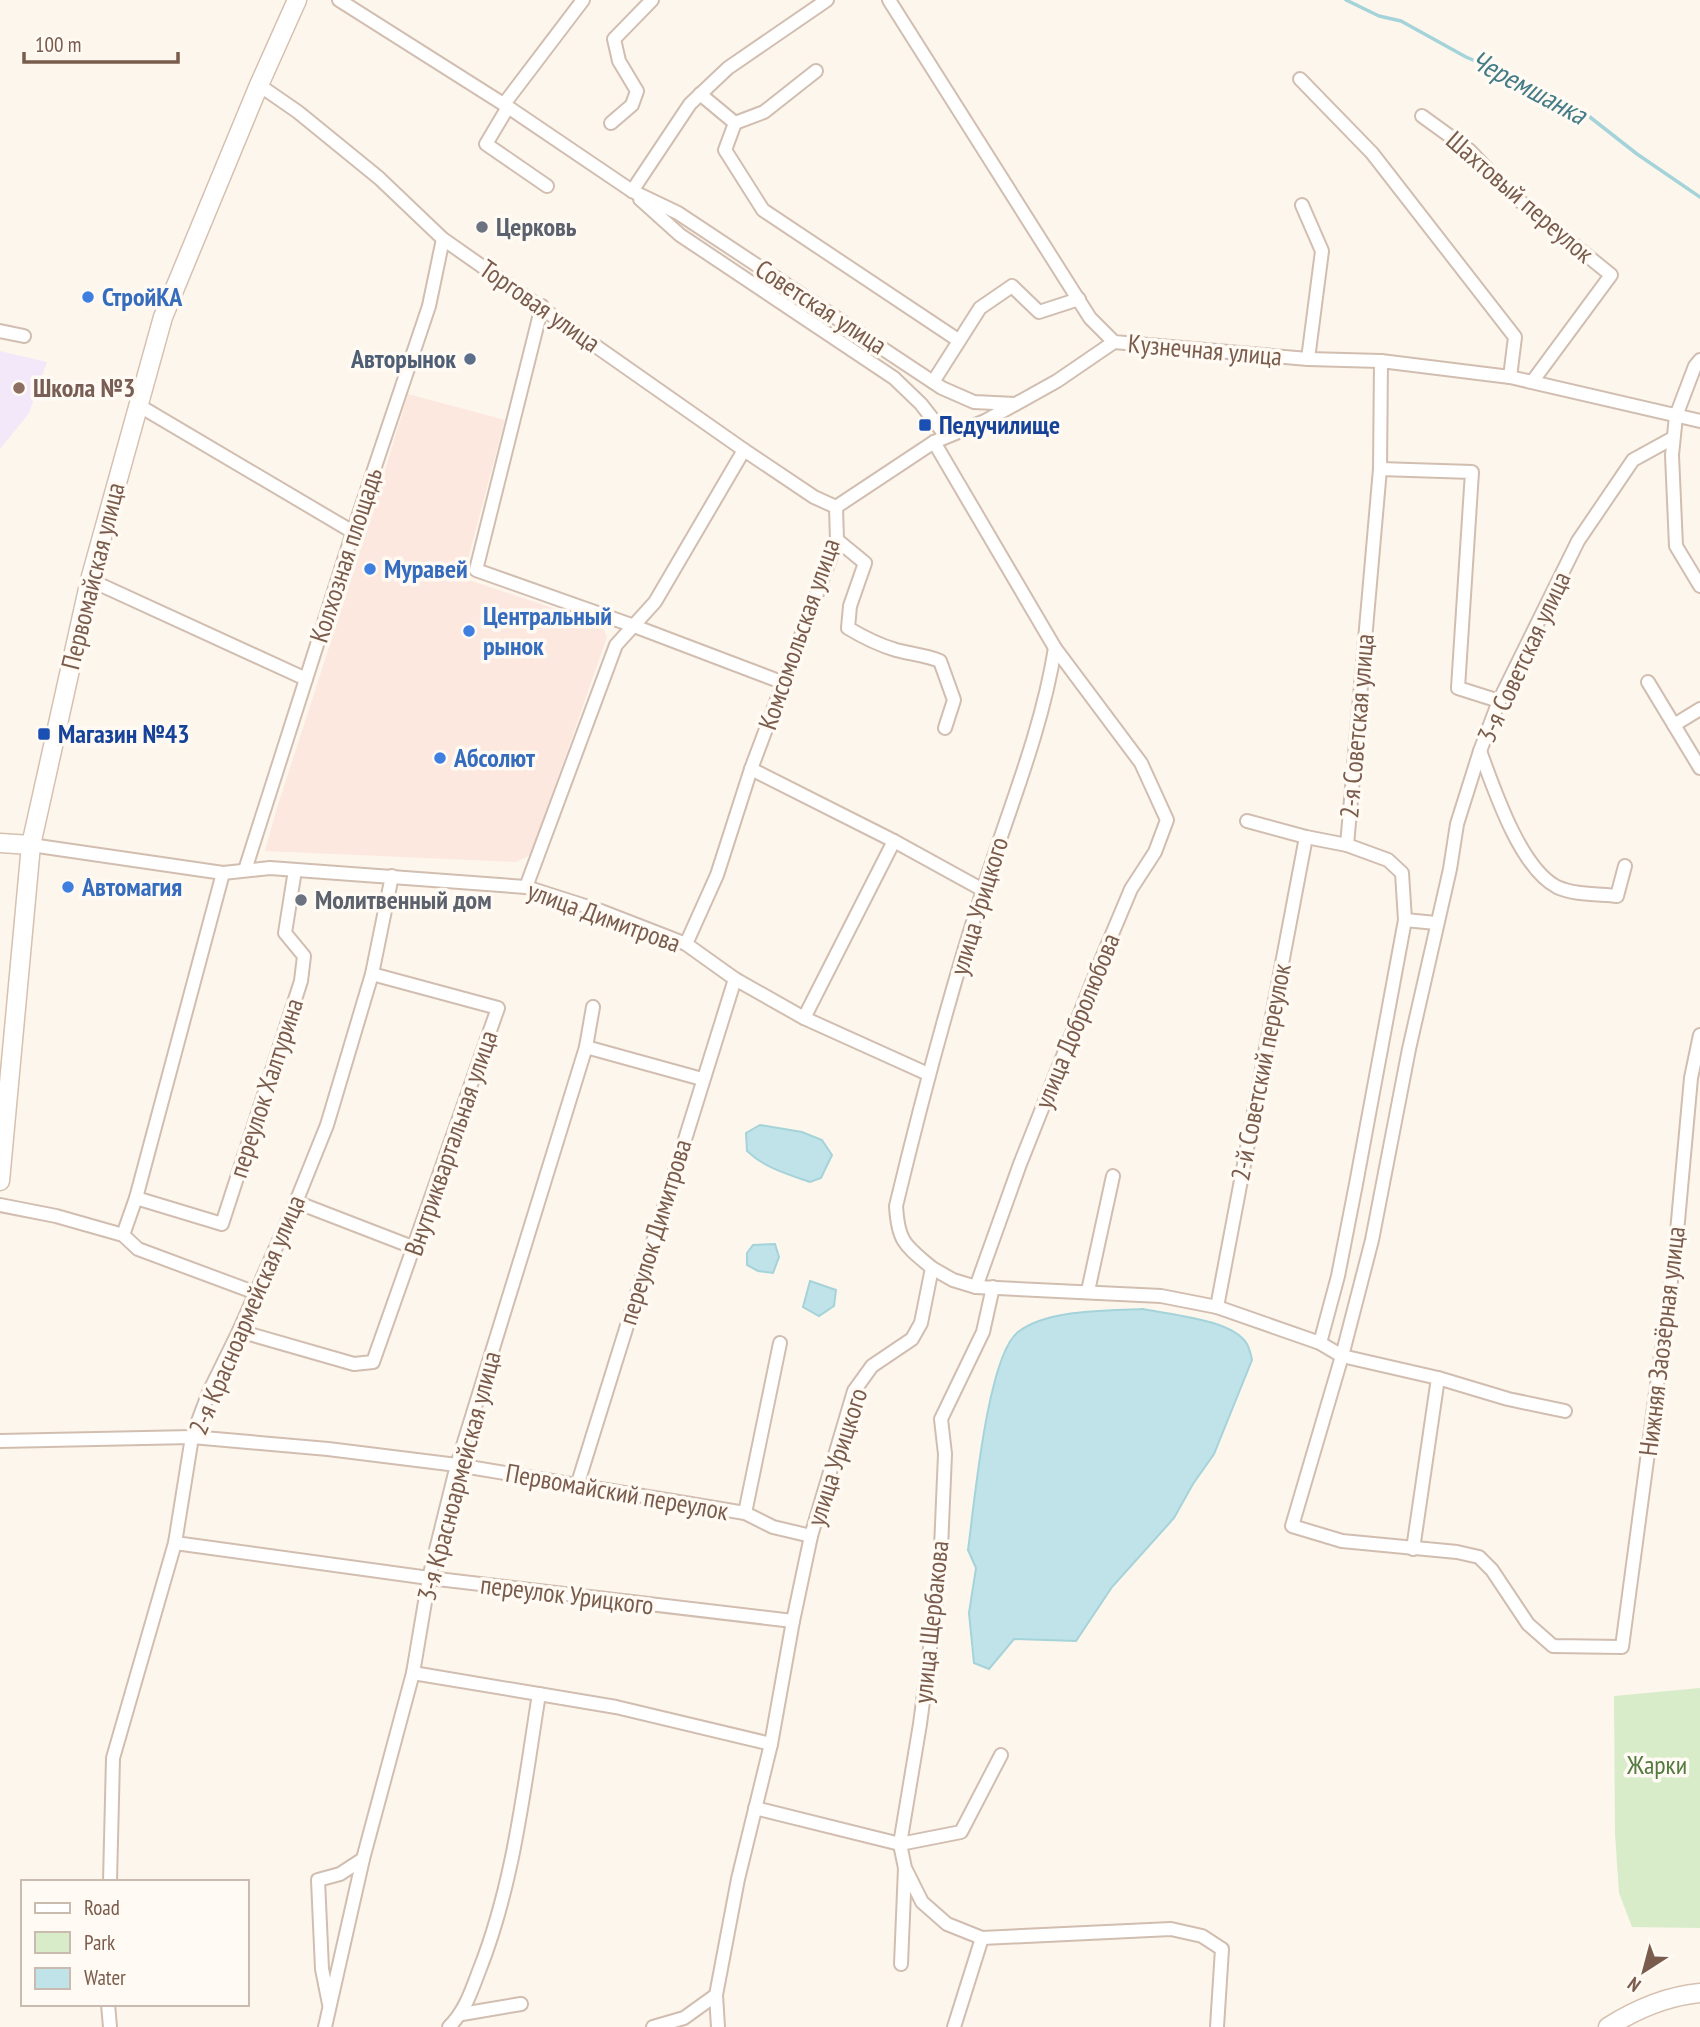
<svg xmlns="http://www.w3.org/2000/svg" width="1700" height="2027" viewBox="0 0 1700 2027" font-family="'PT Sans Narrow',sans-serif">
<rect width="100%" height="100%" fill="#fdf6ec"/>
<!-- commercial -->
<polygon fill="#fde8e0" points="408,394 505,420 463,578 601,624 607,637 531,855 516,862 265,851 276,811 366,533"/>
<!-- education -->
<polygon fill="#f3e8fa" points="0,351 47,362 29,413 0,449"/>
<!-- green -->
<polygon fill="#d8ecc9" points="1700,1688 1700,1928 1632,1927 1619,1893 1615,1834 1614,1696"/>
<!-- water -->
<g fill="#bfe3e8" stroke="#a5d3da" stroke-width="2">
<path d="M760 1125 802 1132 822 1140 832 1155 821 1178 810 1182C787 1174 765 1168 747 1151L746 1133Z"/>
<polygon points="775,1244 779,1257 773,1273 758,1271 747,1265 747,1253 753,1245"/>
<polygon points="810,1281 836,1290 834,1306 819,1316 803,1307"/>
<path d="M1143 1309C1170 1315 1232 1319 1247 1344 1249 1348 1251 1355 1252 1360L1214 1454 1193 1484 1174 1518 1112 1587 1076 1641 1014 1639 989 1669 974 1663 969 1613 976 1568 968 1550C974 1507 987 1356 1018 1332 1048 1309 1106 1311 1143 1309Z"/>
</g>
<g fill="none" stroke-linecap="round" stroke-linejoin="round">
<!-- stream -->
<polyline stroke="#a5d3da" stroke-width="3.5" points="1346,0 1379,16 1401,21 1466,57 1534,86 1586,114 1637,154 1700,197"/>
<!-- street casing -->
<g stroke="#d1beb0" stroke-width="16">
<g id="street">
<polyline points="339,0 508,107 632,191 678,213 942,388 974,402 1015,404"/>
<polyline points="889,0 1090,318 1114,342 1308,359 1381,361 1510,377 1700,421"/>
<polyline points="1300,79 1372,153 1515,337 1510,377"/>
<polyline points="259,85 298,112 379,178 443,239 744,450 814,497 836,507"/>
<polyline points="700,94 735,123 725,150 763,210 958,340"/>
<polyline points="504,104 583,0"/>
<polyline points="508,107 486,144 547,186"/>
<polyline points="1422,116 1469,150 1510,193 1611,275 1532,382"/>
<polyline points="611,123 632,105 637,91 619,61 614,39 652,0"/>
<polyline points="735,123 764,112 816,71"/>
<polyline points="632,191 690,104 728,68 827,0"/>
<polyline points="640,199 680,235 894,378 921,404 946,436"/>
<polyline points="1302,205 1322,251 1308,359"/>
<polyline points="542,306 476,570 634,626 784,683"/>
<polyline points="0,331 24,336"/>
<polyline points="1700,360 1695,366 1676,416 1672,455 1676,546 1700,586"/>
<polyline points="933,382 980,308 1012,286 1039,312 1079,299"/>
<polyline points="138,405 353,532"/>
<polyline points="1673,438 1633,460 1578,541 1499,701 1480,751 1457,824 1450,869 1409,1049 1372,1240 1342,1356 1292,1526 1342,1541 1457,1552 1479,1557 1492,1570 1528,1624 1553,1646 1622,1647 1676,1243 1691,1078 1700,1035"/>
<polyline points="934,442 1055,648 1141,763 1167,820 1155,852 1131,889 1102,958 1020,1164 976,1287"/>
<polyline points="1380,469 1472,472 1458,688 1499,701"/>
<path d="M837 540 865 563 850 606 848 628C863 637 879 645 896 650 911 654 926 655 940 661L954 700 945 728"/>
<polyline points="90,580 306,679"/>
<polyline points="1648,682 1700,768"/>
<polyline points="1674,725 1700,709"/>
<path d="M1480 751C1494 789 1520 868 1557 887 1574 895 1599 894 1617 896L1625 866"/>
<polyline points="751,769 894,841 983,890"/>
<polyline points="1247,821 1306,837 1347,845"/>
<polyline points="31,845 223,873 270,868 526,887 601,911 686,944 735,979 804,1018 928,1074"/>
<polyline points="245,870 353,532 429,306 443,239"/>
<polyline points="526,887 616,645 655,602 744,450"/>
<polyline points="1405,920 1436,923"/>
<polyline points="686,944 717,875 751,769 837,540 836,507 934,442 985,421 1057,381 1114,342"/>
<polyline points="804,1018 894,841"/>
<polyline points="586,1047 593,1007"/>
<polyline points="136,1198 222,1224 301,981 304,956 285,933 295,870"/>
<polyline points="296,1202 415,1248"/>
<polyline points="0,1205 56,1216 123,1235 138,1249 256,1293"/>
<polyline points="123,1235 136,1198 223,873"/>
<polyline points="932,1268 953,1280 976,1287 1161,1296 1217,1307 1320,1343 1342,1356 1438,1378 1508,1399 1565,1411"/>
<polyline points="1088,1291 1113,1176"/>
<polyline points="1217,1307 1306,837"/>
<polyline points="239,1331 354,1364 373,1362 498,1008 372,974"/>
<polyline points="1320,1343 1338,1276 1356,1184 1405,920 1402,873 1388,860 1347,845 1380,469 1381,361"/>
<polyline points="0,1441 192,1437 328,1449 457,1465 745,1513 773,1527 811,1536"/>
<polyline points="577,1486 735,979"/>
<polyline points="745,1513 780,1343"/>
<polyline points="175,1543 429,1578 793,1621"/>
<polyline points="1413,1549 1438,1378"/>
<polyline points="413,1673 616,1707 771,1744"/>
<polyline points="755,1808 900,1844 961,1832 1001,1755"/>
<polyline points="906,1870 922,1902 947,1924 982,1938 1171,1929 1202,1936 1222,1949 1217,2027"/>
<polyline points="110,1882 113,1758 175,1543 192,1437 209,1392 239,1331 296,1202 327,1125 372,974 392,876"/>
<polyline points="901,1964 905,1868 900,1844 920,1724 940,1572 945,1454 941,1419 983,1332 993,1287"/>
<polyline points="108,2004 110,2027"/>
<polyline points="329,2004 322,1969 318,1880 340,1874 363,1859"/>
<polyline points="462,2014 521,2004"/>
<polyline points="325,2027 363,1859 413,1673 429,1578 457,1465 586,1047 702,1079"/>
<path d="M449 2027C465 2011 471 1992 479 1971 514 1883 524 1787 539 1694"/>
<polyline points="653,2027 684,2018 716,1995"/>
<path d="M718 2027 716 1995 738 1879 771 1744 793 1621 811 1536 854 1391 872 1366 912 1339 921 1323 932 1268C905 1245 898 1242 896 1206 922 1098 950 992 984 887 1009 809 1042 730 1055 648"/>
<polyline points="954,2027 982,1938"/>
</g>
</g>
<!-- secondary casing -->
<g stroke="#d6c0b0" stroke-width="21">
<g id="secondary">
<polyline points="0,843 31,845"/>
<polyline points="0,1181 31,845 90,580 163,317 259,85 297,0"/>
<path d="M1608 2027C1635 2010 1668 1996 1700 1993"/>
</g>
</g>
<!-- street -->
<use href="#street" stroke="#fff" stroke-width="12"/>
<!-- secondary -->
<use href="#secondary" stroke="#fff" stroke-width="18"/>
</g>
<!-- markers -->
<g fill="#6b7280" stroke="#fffaf3" stroke-width="2.5">
<circle cx="482" cy="227" r="7"/>
<circle cx="301" cy="900" r="7"/>
</g>
<g fill="#3f7fe0" stroke="#fffaf3" stroke-width="2.5">
<circle cx="88" cy="297" r="7"/>
<circle cx="370" cy="569" r="7"/>
<circle cx="469" cy="631" r="7"/>
<circle cx="440" cy="758" r="7"/>
<circle cx="68" cy="887" r="7"/>
</g>
<circle fill="#5c6f8a" stroke="#fffaf3" stroke-width="2.5" cx="470" cy="359" r="7"/>
<circle fill="#8d6e63" stroke="#fffaf3" stroke-width="2.5" cx="19" cy="388" r="7"/>
<g fill="#1a4fb4" stroke="#fffaf3" stroke-width="2.5">
<rect x="918" y="418" width="14" height="14" rx="3.5"/>
<rect x="37" y="727" width="14" height="14" rx="3.5"/>
</g>
<g text-anchor="middle" stroke-width="7" stroke-linejoin="round" paint-order="stroke">
<!-- street labels -->
<g font-size="26" fill="#7a5c4d" stroke="#fffaf3">
<text transform="translate(1520 197) rotate(41)" y="9">Шахтовый переулок</text>
<text transform="translate(540 306) rotate(35)" y="9">Торговая улица</text>
<text transform="translate(821 307) rotate(33)" y="9">Советская улица</text>
<text transform="translate(1205 350) rotate(5)" y="9">Кузнечная улица</text>
<text transform="translate(346 555) rotate(-72)" y="9">Колхозная площадь</text>
<text transform="translate(93 576) rotate(-76)" y="9">Первомайская улица</text>
<text transform="translate(799 634) rotate(-71)" y="9">Комсомольская улица</text>
<text transform="translate(1524 657) rotate(-65)" y="9">3-я Советская улица</text>
<text transform="translate(1357 726) rotate(-85)" y="9">2-я Советская улица</text>
<text transform="translate(979 906) rotate(-73)" y="9">улица Урицкого</text>
<text transform="translate(604 917) rotate(20)" y="9">улица Димитрова</text>
<text transform="translate(1077 1021) rotate(-68)" y="9">улица Добролюбова</text>
<text transform="translate(1261 1072) rotate(-79)" y="9">2-й Советский переулок</text>
<text transform="translate(266 1088) rotate(-72)" y="9">переулок Халтурина</text>
<text transform="translate(451 1143) rotate(-71)" y="9">Внутриквартальная улица</text>
<text transform="translate(655 1232) rotate(-73)" y="9">переулок Димитрова</text>
<text transform="translate(247 1315) rotate(-67)" y="9">2-я Красноармейская улица</text>
<text transform="translate(1662 1341) rotate(-83)" y="9">Нижняя Заозёрная улица</text>
<text transform="translate(837 1457) rotate(-72)" y="9">улица Урицкого</text>
<text transform="translate(459 1476) rotate(-75)" y="9">3-я Красноармейская улица</text>
<text transform="translate(617 1492) rotate(10)" y="9">Первомайский переулок</text>
<text transform="translate(567 1595) rotate(7)" y="9">переулок Урицкого</text>
<text transform="translate(931 1622) rotate(-84)" y="9">улица Щербакова</text>
</g>
<!-- worship labels -->
<g font-size="26" font-weight="bold" fill="#5b616d" stroke="#fffaf3" text-anchor="start">
<text x="496" y="236">Церковь</text>
<text x="315" y="909">Молитвенный дом</text>
</g>
<!-- shop labels -->
<g font-size="26" font-weight="bold" fill="#366cbe" stroke="#fffaf3" text-anchor="start">
<text x="102" y="306">СтройКА</text>
<text x="384" y="578">Муравей</text>
<text x="483" y="625">Центральный<tspan x="483" dy="30">рынок</tspan></text>
<text x="454" y="767">Абсолют</text>
<text x="82" y="896">Автомагия</text>
</g>
<!-- service labels -->
<g font-size="26" font-weight="bold" fill="#4e5e75" stroke="#fffaf3" text-anchor="end">
<text x="456" y="368">Авторынок</text>
</g>
<!-- education labels -->
<g font-size="26" font-weight="bold" fill="#785e54" stroke="#fffaf3" text-anchor="start">
<text x="33" y="397">Школа №3</text>
</g>
<!-- transit labels -->
<g font-size="26" font-weight="bold" fill="#164399" stroke="#fffaf3" text-anchor="start">
<text x="939" y="434">Педучилище</text>
<text x="58" y="743">Магазин №43</text>
</g>
<!-- park labels -->
<g font-size="26" fill="#537a41" stroke="#fffaf3">
<text x="1657" y="1774">Жарки</text>
</g>
<!-- water labels -->
<g font-size="28" font-style="italic" fill="#437c86" stroke="#fffaf3">
<text transform="translate(1529 87) rotate(28)" y="10">Черемшанка</text>
</g>
</g>
<!-- legend -->
<rect x="21" y="1880" width="228" height="126" fill="#fffaf3" stroke="#cabbb1" stroke-width="2"/>
<rect x="35" y="1903" width="35" height="10" fill="#ffffff" stroke="#cabbb1" stroke-width="2"/>
<text x="84" y="1915" font-size="21" fill="#7a5c4d">Road</text>
<rect x="35" y="1932" width="35" height="21" fill="#d8ecc9" stroke="#cabbb1" stroke-width="2"/>
<text x="84" y="1950" font-size="21" fill="#7a5c4d">Park</text>
<rect x="35" y="1968" width="35" height="21" fill="#bfe3e8" stroke="#cabbb1" stroke-width="2"/>
<text x="84" y="1985" font-size="21" fill="#7a5c4d">Water</text>
<!-- north arrow -->
<g transform="translate(1644 1971) rotate(216)" stroke="#fffaf3" stroke-width="5" paint-order="stroke">
<path d="M0-5L12 26L0 18L-12 26Z" fill="#7a5c4d"/>
<text y="-10" font-size="19" font-weight="bold" text-anchor="middle" fill="#7a5c4d">N</text>
</g>
<!-- scale -->
<path d="M24 52v10h154v-10" fill="none" stroke="#7a5c4d" stroke-width="3.5"/>
<text x="35" y="52" font-size="21" fill="#7a5c4d" stroke="#fffaf3" stroke-width="5" paint-order="stroke">100 m</text>
</svg>
